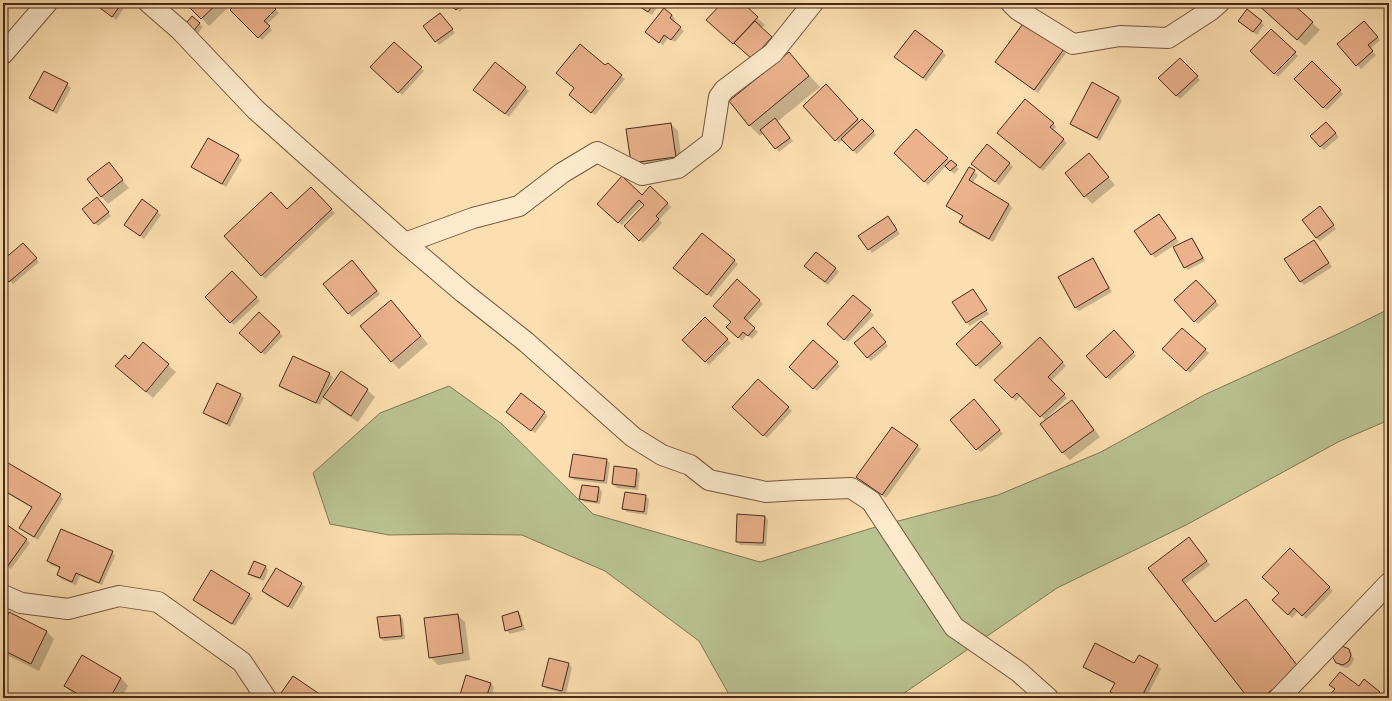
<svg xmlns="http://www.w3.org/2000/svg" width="1392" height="701" viewBox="0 0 1392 701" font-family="Cardo,serif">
<rect width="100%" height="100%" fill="#fcdfb0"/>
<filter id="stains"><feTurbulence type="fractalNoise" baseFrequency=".005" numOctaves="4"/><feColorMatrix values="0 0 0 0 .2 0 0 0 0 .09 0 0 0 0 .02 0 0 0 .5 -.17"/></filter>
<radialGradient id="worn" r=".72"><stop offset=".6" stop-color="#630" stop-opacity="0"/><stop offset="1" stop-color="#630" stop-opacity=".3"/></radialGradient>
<!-- green -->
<polygon fill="#b9c390" stroke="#817654" points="1389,309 1389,420 1340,441 1186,525 1057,588 897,698 731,698 699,641 605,571 522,535 449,534 389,535 330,524 313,473 380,413 449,386 502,424 593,514 760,562 879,526 998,495 1101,452 1204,395 1340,333"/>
<!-- shadow -->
<g fill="#0003">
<polygon points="105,3 125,3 126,5 116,20 101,8"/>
<polygon points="187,3 233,3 209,26"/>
<polygon points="238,3 268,3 279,13 267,24 272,30 262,40 231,10"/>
<polygon points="449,3 468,3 460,12"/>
<polygon points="634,3 660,3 652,15"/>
<polygon points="723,3 741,3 765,25 761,28 779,45 760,66 715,27"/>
<polygon points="1257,3 1290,3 1320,30 1305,46"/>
<polygon points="672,15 675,19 673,22 684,31 675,42 668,38 663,45 650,35"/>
<polygon points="192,17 203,27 195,37"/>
<polygon points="444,18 455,33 439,45 436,41"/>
<polygon points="1261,22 1264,25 1257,35 1242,24"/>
<polygon points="1367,25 1380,40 1370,49 1376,55 1361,69 1338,44"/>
<polygon points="1271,30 1298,56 1278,77 1251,51"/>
<polygon points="1063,50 1066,53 1038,93 1000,65"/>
<polygon points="942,51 946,55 926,81 896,57"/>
<polygon points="789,53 820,87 777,122 793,141 779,152 764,133 760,136 749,125"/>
<polygon points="1180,59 1200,80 1180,99 1159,78"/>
<polygon points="1312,63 1343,94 1327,110 1295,79"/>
<polygon points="495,64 529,91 509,117 478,93"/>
<polygon points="372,67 421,68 424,71 402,95"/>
<polygon points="606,67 621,76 625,79 595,115 573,98"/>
<polygon points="67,84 71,88 57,114 34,102 31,98"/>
<polygon points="1093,84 1119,97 1122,101 1100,141 1075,127 1071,124"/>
<polygon points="826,86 860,122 862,120 876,135 857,154 843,140 839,143 804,106"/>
<polygon points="1053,123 1056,127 1053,130 1067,143 1043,171 1002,136"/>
<polygon points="671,124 678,131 682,164 639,170 632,163"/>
<polygon points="1330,126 1339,137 1324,150 1311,136"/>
<polygon points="916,130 959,169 954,174 946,166 928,185 895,153"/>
<polygon points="1089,155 1115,185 1092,204 1085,196"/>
<polygon points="238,156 242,160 226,187 196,170 193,166"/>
<polygon points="109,164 129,188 108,204 101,196"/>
<polygon points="1009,164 1013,167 999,185 976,167"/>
<polygon points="974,171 978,175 972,184 1009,204 1012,208 993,242 963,226 960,222 963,217 947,206"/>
<polygon points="650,187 671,207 659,220 662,223 643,243 625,226 645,205 643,203 622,225 598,204 642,196"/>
<polygon points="311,189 335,213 265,279 225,236 287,210"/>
<polygon points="142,201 161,215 144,239 128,228"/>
<polygon points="100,202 111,216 98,226 95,223"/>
<polygon points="1323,211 1336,229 1320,241 1316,238"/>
<polygon points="1159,215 1179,242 1155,258 1152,254"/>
<polygon points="888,217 900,234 872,253 869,249"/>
<polygon points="702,235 738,264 711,297 678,271"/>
<polygon points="1191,239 1195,242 1205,261 1188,270 1185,267"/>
<polygon points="1314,241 1332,267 1304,285 1300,281"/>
<polygon points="23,244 39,262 13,284 3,273 3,261"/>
<polygon points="1093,260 1096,263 1112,292 1079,311 1075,307"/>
<polygon points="356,265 380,294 352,317 348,313"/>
<polygon points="835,268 839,272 828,285 809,270"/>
<polygon points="232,273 260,301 234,325 207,297"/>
<polygon points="738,280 763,304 747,322 758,332 752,339 747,335 742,341 728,327 732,322"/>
<polygon points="1196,281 1219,305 1198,324 1175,300"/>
<polygon points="973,290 989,314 970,326 953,303"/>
<polygon points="853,296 874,315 848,342 831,327"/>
<polygon points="398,308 428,344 399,369 391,361"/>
<polygon points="259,314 283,336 265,355 241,333"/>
<polygon points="705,318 731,343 709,365 683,340"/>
<polygon points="981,323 1004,347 980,369 957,344"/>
<polygon points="1183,329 1209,353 1190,373 1167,352"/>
<polygon points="877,332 888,346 871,361 867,357"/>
<polygon points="1114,332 1136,356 1110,380 1087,356"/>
<polygon points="1040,339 1066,366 1051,381 1067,398 1045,420 1021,395 1016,401 995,380"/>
<polygon points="143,343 176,372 153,398 124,373 129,360"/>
<polygon points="837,363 840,366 817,391 790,366"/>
<polygon points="341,373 367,390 375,397 358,422 332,405 324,396"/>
<polygon points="329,374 333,377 320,405 283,389 280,385"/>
<polygon points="758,380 792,411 767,438 733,407"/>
<polygon points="240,395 244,398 230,427 208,416 204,413"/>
<polygon points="521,395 548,416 535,433 511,415"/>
<polygon points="1072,402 1079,409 1100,437 1070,460 1062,452"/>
<polygon points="978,404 1003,434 981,452 977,449"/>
<polygon points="917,446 921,449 886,498 861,480"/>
<polygon points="606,460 610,463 607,484 574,480 571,477"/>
<polygon points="3,461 60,495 63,499 38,540 20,528 32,508 3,491"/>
<polygon points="636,470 640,473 638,490 617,488 613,484"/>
<polygon points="599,488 602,492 600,504 584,502 580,498"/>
<polygon points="645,496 649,499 647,515 627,512 623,509"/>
<polygon points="765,517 768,520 766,546 740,545 737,541"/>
<polygon points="3,523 30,543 11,569 3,563"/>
<polygon points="1192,542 1210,565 1185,584 1215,623 1303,673 1269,698 1250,698 1150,568"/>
<polygon points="1290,550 1333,591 1306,619 1298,611 1292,618 1274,600 1281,593"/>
<polygon points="112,552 115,556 102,585 80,576 76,585 61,579 58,575 61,569 51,565 48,561"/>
<polygon points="265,566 268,570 264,581 253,577 250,573"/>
<polygon points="211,571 249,595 253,598 235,626 197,603 194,600"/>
<polygon points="301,584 305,587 292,609 266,595 263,591"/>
<polygon points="518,612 521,616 525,630 510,634 506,630"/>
<polygon points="10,614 47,632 54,639 39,671 3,653 3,627"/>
<polygon points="457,615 465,622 470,660 438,665 430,657"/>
<polygon points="399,616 403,619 405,639 384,641 381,638 379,618"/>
<polygon points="1348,650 1354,659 1352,664 1347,668 1340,666 1337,662"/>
<polygon points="82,656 121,678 128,686 121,698 81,698 72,693 65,686"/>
<polygon points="550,660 569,664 572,668 566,694 547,689 543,686"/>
<polygon points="1135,664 1157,665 1161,669 1146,698 1121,698 1112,691 1115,684 1088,670 1084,667"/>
<polygon points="467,676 491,684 494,687 491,698 460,698"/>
<polygon points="1379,693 1382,696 1381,698 1329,698"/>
<polygon points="1195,695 1199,698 1193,698"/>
</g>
<!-- building -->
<g fill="#ebb28c" stroke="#492a19">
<polygon points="104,3 122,3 112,17 100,8"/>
<polygon points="185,3 218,3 201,19"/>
<polygon points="237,3 270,3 276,9 264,21 270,26 258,38 230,10"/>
<polygon points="448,3 462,3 456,10"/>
<polygon points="634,3 654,3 648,12"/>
<polygon points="722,3 743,3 758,17 733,44 706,20"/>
<polygon points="1256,3 1292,3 1313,22 1297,40"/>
<polygon points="664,8 672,15 670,18 681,27 671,40 664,35 659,43 645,32"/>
<polygon points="1247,9 1262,21 1253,32 1238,21"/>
<polygon points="440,13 453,29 435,42 423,26"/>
<polygon points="192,16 200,23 191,34 183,27"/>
<polygon points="755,21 772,37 752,59 734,43"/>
<polygon points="1025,21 1064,49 1034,90 995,62"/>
<polygon points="1364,21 1378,37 1368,45 1373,51 1356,66 1337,44"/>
<polygon points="1271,29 1296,52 1274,74 1250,51"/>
<polygon points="915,30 943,51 923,78 894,57"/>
<polygon points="394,42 422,67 398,93 370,67"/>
<polygon points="580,44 605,65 608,63 622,75 591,113 569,95 574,88 556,73"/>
<polygon points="789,52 809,76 749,126 729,101"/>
<polygon points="1180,58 1198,76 1176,96 1158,78"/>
<polygon points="1312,61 1341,90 1323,108 1294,79"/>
<polygon points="495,62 526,87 505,114 473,90"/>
<polygon points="44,71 68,83 53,111 29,98"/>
<polygon points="1092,82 1119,97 1097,138 1070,124"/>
<polygon points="826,84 858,119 835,141 803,106"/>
<polygon points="1025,99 1054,123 1050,127 1064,139 1040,168 997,133"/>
<polygon points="775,118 790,138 775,149 760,130"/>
<polygon points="862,119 874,131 853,151 841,139"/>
<polygon points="1326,122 1336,133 1320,147 1310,136"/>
<polygon points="671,123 676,157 631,163 626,129"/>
<polygon points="916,129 948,158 924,182 894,153"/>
<polygon points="208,138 239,155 222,184 191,167"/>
<polygon points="987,144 1010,163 995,182 971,164"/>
<polygon points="1089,153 1109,177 1084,197 1065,173"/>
<polygon points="951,160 957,165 950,171 945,166"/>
<polygon points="109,162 123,180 101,197 87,179"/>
<polygon points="969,167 975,170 969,180 1009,204 989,239 959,222 963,216 946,206"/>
<polygon points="622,176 642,195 650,186 668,203 656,216 659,219 639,241 624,226 644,205 639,200 618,223 597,204"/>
<polygon points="311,187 332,209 261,276 224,236 271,192 287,209"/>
<polygon points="97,197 109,212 94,224 82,209"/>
<polygon points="142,199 158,211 140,236 124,225"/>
<polygon points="1320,206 1334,225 1316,238 1302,220"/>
<polygon points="1159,214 1176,238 1151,255 1134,231"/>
<polygon points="888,216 897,230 868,250 858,236"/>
<polygon points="702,233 735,260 707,295 673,268"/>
<polygon points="1192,238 1203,258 1184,268 1173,247"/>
<polygon points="1314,240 1329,263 1300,282 1284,259"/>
<polygon points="23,243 37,258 9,282 3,275 3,260"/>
<polygon points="816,252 836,268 825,282 804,266"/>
<polygon points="1093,258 1109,288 1075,308 1058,277"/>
<polygon points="352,260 377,291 348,314 323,284"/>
<polygon points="232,271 257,297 230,323 205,297"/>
<polygon points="737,279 760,300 744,318 755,328 748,336 743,332 738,338 726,327 731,322 713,306"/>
<polygon points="1196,280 1216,301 1194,322 1174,300"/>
<polygon points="973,289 987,310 966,323 952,302"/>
<polygon points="853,295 871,310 844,340 827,324"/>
<polygon points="391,300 421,336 391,362 360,326"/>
<polygon points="259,312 280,332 261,353 239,333"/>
<polygon points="705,317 728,339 705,362 682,340"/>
<polygon points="981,321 1001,343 976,366 956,344"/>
<polygon points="873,327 886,342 867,358 854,343"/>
<polygon points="1182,328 1206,349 1186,371 1162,349"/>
<polygon points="1114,330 1134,352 1106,378 1086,356"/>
<polygon points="1040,337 1063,362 1048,377 1065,394 1040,417 1017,393 1012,398 994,380"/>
<polygon points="813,340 838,362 813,389 789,367"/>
<polygon points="143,342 169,364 146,392 115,366 125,355 129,359"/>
<polygon points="293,356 330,373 316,403 279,386"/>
<polygon points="341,371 368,389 351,416 323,397"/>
<polygon points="758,379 789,407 763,436 732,407"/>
<polygon points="217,383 241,394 227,424 203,413"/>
<polygon points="521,393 545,412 531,431 506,412"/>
<polygon points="974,399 1000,430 976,450 950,420"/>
<polygon points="1072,400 1094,430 1062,453 1040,424"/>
<polygon points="892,427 918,445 882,495 856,477"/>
<polygon points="573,454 607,459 604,481 569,477"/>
<polygon points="3,460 61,494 34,537 19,528 32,507 3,490"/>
<polygon points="614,466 637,469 635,487 612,484"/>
<polygon points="582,485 599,487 597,502 579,499"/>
<polygon points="625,492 646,495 644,512 622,509"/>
<polygon points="737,514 765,516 763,543 736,542"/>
<polygon points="3,522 27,539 7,567 3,563"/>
<polygon points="61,529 113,551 99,583 76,573 72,582 57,575 60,567 47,561"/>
<polygon points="1189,537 1207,561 1182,580 1215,622 1246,599 1300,669 1261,698 1248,698 1148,568"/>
<polygon points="1290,548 1330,587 1302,616 1294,608 1288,615 1272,600 1279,593 1262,577"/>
<polygon points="254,561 266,566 260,578 248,574"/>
<polygon points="276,568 302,583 288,607 262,591"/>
<polygon points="211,570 250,594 232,624 193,600"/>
<polygon points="518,611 522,626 505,631 502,616"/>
<polygon points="9,612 47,631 31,664 3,650 3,625"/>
<polygon points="458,614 463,653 429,658 424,618"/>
<polygon points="400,615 402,636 380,638 377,617"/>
<polygon points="1095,643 1134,663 1139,655 1158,665 1141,698 1123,698 1110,692 1115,683 1083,667"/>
<polygon points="1342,646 1349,649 1351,655 1349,661 1343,665 1336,663 1332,656"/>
<polygon points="82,655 121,678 110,698 85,698 64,686"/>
<polygon points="549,658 569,663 562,691 542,686"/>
<polygon points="1340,672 1359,686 1364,679 1380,692 1375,698 1327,698 1335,689 1329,685"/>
<polygon points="466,675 491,683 486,698 459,698"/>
<polygon points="293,676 321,695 318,698 288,698 281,693"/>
</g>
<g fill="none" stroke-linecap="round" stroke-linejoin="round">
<!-- minor casing -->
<g stroke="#76573f" stroke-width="22">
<g id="minor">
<polyline points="149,3 180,30 256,110 405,243 464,293 526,342 633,437 662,455 690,465 709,480 766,492 798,490 851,488 871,501 954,627 1019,672 1048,698"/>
<polyline points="1011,3 1018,10 1073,44 1120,36 1168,38 1211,10 1219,3"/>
<polyline points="3,54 47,3"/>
<polyline points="405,243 473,218 519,206 562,173 597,152 642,175 678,168 712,142 719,97 724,90 773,53 813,3"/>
<polyline points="3,595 21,603 68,609 119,596 158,602 242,662 266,698"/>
<polyline points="1279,698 1389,583"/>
</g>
</g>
<!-- minor -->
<use href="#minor" stroke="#fdeacc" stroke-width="20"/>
</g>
<!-- margin -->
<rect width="1392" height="701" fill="none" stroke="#fcdfb0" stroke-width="16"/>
<rect x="4" y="4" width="1384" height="693" fill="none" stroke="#492a19" stroke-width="2"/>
<rect x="8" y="8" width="1376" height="685" fill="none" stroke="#492a19"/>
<rect width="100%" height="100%" filter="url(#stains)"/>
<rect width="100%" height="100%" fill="url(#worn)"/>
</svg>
